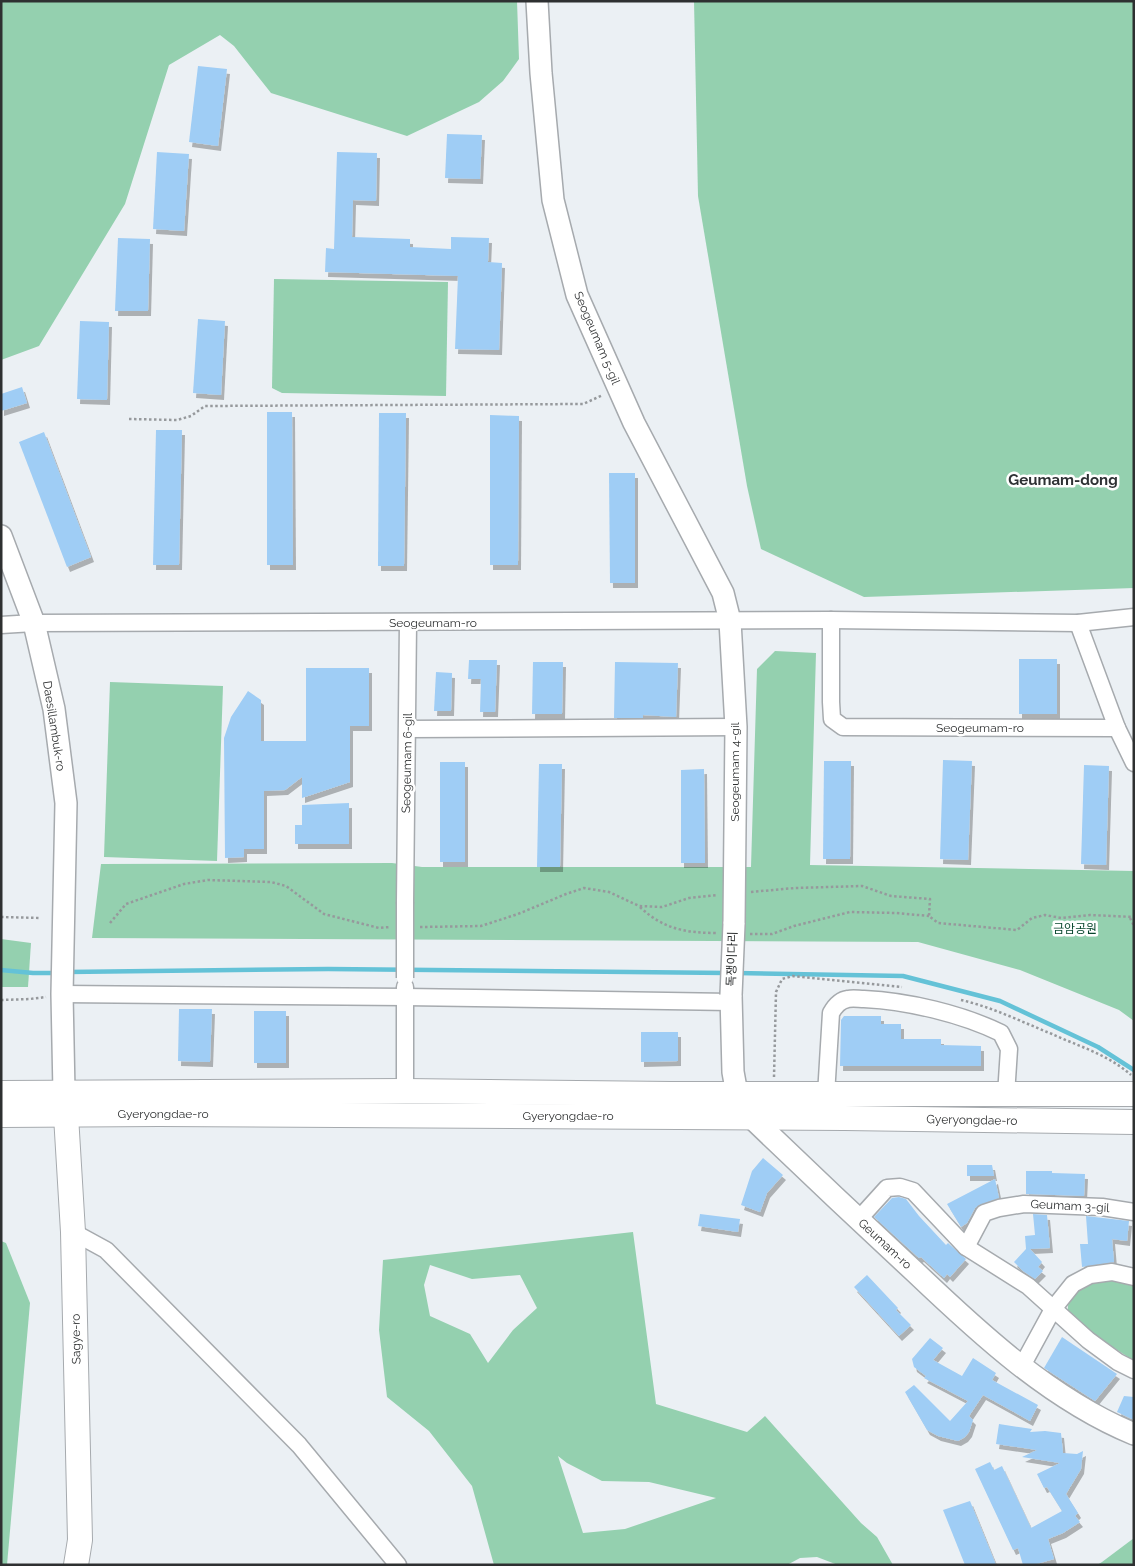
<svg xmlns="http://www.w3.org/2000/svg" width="1135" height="1566" viewBox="0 0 1135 1566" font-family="Raleway,'Noto Sans KR',sans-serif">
<defs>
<filter id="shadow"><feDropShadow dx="3" dy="5" stdDeviation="0" flood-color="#0004"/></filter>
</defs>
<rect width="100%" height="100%" fill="#ebf0f4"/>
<!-- green -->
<g fill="#94d0af" fill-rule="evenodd">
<polygon points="1,1 517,1 519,59 503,81 479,102 407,136 271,93 234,46 220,35 169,65 125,204 39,346 1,360"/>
<polygon points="694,1 1134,1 1134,588 864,597 761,549 747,486 698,196"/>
<polygon points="274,279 448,282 446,396 282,393 272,388"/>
<polygon points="775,651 816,653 810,865 1134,871 1134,1021 1119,1010 1020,970 918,942 92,938 101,864 392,863 422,867 751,867 757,669"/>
<polygon points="110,682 223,686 217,861 104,857"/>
<polygon points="1,939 31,943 28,987 1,987"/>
<path d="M633 1232 656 1404 747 1432 765 1416 861 1523 877 1537 893 1565H838L817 1557 800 1558 787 1565H494L472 1486 429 1431 387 1397 379 1330 383 1260ZM430 1265 472 1279 520 1275 537 1308 513 1330 488 1363 470 1334 430 1316 424 1285ZM558 1456 567 1463 602 1481 649 1482 716 1498 625 1529 583 1533Z"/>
<polygon points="1,1241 6,1243 30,1303 7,1565 1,1565"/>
<polygon points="1095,1279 1112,1279 1134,1284 1134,1361 1067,1317 1069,1296"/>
<polygon points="1134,1538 1134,1565 1097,1565 1102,1562"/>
</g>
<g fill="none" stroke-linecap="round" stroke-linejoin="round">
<!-- stream -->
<g stroke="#64c2d7" stroke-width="4.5">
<polyline points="1,970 33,973 57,973"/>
<polyline points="67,972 328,969 727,973"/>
<polyline points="737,973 903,976 1000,1001 1098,1047 1134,1070"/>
</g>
</g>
<!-- building -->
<g fill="#9fcdf5" filter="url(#shadow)">
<polygon points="198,66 227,69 218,146 189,142"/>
<polygon points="447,134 482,135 480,179 445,178"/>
<polygon points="157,152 189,154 184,231 153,229"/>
<polygon points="337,152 377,153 376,201 353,200 352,237 410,239 410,247 451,249 451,237 489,238 488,262 502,263 499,350 455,349 458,276 325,272 326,248 334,249"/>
<polygon points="118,238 150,239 148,311 115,311"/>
<polygon points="198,319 225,321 221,395 193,393"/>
<polygon points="80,321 109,322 107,400 77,399"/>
<polygon points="22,387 27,403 1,411 1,394"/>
<polygon points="267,412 292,412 293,565 267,565"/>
<polygon points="379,413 406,413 404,566 378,566"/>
<polygon points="490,415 519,416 518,565 490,565"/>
<polygon points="156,430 182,430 179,565 153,565"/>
<polygon points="44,432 91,557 67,567 19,442"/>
<polygon points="609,473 635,473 635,583 610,583"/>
<rect x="1019" y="659" width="38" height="55"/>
<polygon points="469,660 497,660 495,712 480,712 481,679 468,679"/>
<polygon points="533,662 563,662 562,714 532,714"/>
<polygon points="615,662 678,663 676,717 643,715 643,718 614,718"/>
<polygon points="306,668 369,668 369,726 350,726 350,782 302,798 302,777 285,790 264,791 264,849 244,849 244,857 225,858 224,738 231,717 248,691 261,700 261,741 306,741"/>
<polygon points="436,672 452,673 451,711 434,711"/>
<polygon points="943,760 972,761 968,860 940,859"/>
<polygon points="824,761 851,761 850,859 823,859"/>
<rect x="440" y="762" width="25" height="100"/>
<polygon points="539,764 562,764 560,867 537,867"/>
<polygon points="1084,765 1109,766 1106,865 1081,864"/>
<polygon points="704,769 705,863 681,863 681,770"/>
<polygon points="349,803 349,844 295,844 295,825 302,825 302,805"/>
<polygon points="179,1009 212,1009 210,1062 178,1061"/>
<rect x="254" y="1011" width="32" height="52"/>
<polygon points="844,1016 881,1016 881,1024 901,1024 901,1039 941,1039 941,1045 981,1046 981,1066 840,1066 841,1020"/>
<polygon points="641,1032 678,1032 678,1061 641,1062"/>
<polygon points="763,1158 783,1175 767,1193 760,1212 741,1205 752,1171"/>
<polygon points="967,1165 992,1165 994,1176 967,1176"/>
<polygon points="1026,1171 1052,1171 1052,1173 1085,1174 1084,1196 1026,1194"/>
<polygon points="995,1179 999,1198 979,1205 975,1208 967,1223 961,1227 947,1204"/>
<polygon points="899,1197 906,1199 919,1216 946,1245 948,1243 966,1259 950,1277 947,1274 944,1278 921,1257 919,1258 874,1217 892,1198"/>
<polygon points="700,1214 740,1219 738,1232 698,1226"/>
<polygon points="1033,1214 1047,1215 1050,1248 1030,1249 1042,1262 1038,1267 1043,1271 1035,1279 1023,1271 1014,1262 1026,1249 1025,1236 1035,1235"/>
<polygon points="1086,1216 1129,1221 1127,1241 1112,1239 1114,1262 1082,1267 1080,1244 1088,1244"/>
<polygon points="867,1275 898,1308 896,1310 911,1325 899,1336 854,1287"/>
<polygon points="1062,1337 1117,1374 1095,1401 1044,1368"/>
<polygon points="930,1338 943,1348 933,1360 962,1376 973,1358 996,1373 992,1380 1038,1405 1030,1421 983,1395 969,1416 973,1420 969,1432 965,1437 958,1441 938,1436 927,1430 905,1392 914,1385 950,1421 968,1401 924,1378 926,1376 914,1367 912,1359"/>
<polygon points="1124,1396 1134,1397 1134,1420 1117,1412"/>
<polygon points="999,1424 1032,1429 1030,1432 1045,1431 1061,1433 1063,1453 1077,1454 1083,1451 1081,1469 1066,1494 1078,1513 1075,1516 1080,1522 1063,1533 1048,1539 1054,1559 1033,1565 1023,1565 1018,1548 1013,1550 975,1469 990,1462 994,1470 1002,1466 1031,1528 1062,1511 1047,1487 1044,1488 1037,1474 1060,1463 1022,1457 1037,1450 996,1444"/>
<polygon points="970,1501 996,1565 965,1565 943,1510"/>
</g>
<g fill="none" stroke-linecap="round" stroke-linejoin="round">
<!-- minor casing -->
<g stroke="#a6aaae" stroke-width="19">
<g id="minor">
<polyline points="831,620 831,702 832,719 843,727 1117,728"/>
<polyline points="1078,623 1117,728 1134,763"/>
<polyline points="1,625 34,623 831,620 1078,623 1134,617"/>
<polyline points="408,729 736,727"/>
<polyline points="405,902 408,623"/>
<polyline points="62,994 405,997 731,1002"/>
<polyline points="405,1091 405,987"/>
<path d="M826 1095 831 1013C835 1006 840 1000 848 999 853 998 859 999 864 999 908 1001 962 1014 1001 1033L1009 1049 1006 1095"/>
<polyline points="858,1220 887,1188 900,1187 913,1191 966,1247 1028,1286 1088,1340 1118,1362 1134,1370"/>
<polyline points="73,1232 106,1250 299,1445 398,1565"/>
<polyline points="966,1247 984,1213 999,1208 1024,1204 1102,1207 1134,1212"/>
<polyline points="1022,1366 1053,1309 1073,1284 1090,1275 1112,1272 1134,1277"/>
</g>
</g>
<!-- tertiary casing -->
<g stroke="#a6aaae" stroke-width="24">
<g id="tertiary">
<polyline points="537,1 541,73 553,200 577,295 634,423 723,593 730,621 736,727 734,924"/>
<polyline points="1,536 34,623 54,709 66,803 62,994 64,1092"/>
<path d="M731 995 733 1072 737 1094 752 1118C806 1170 860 1221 915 1272 979 1333 1051 1400 1134 1434"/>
</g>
</g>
<!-- secondary casing -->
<g stroke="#a6aaae" stroke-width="26">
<g id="secondary">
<polyline points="1,1093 405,1091 671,1094 1134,1094"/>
<polyline points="65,1099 73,1232 80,1540 76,1565"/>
<polyline points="1,1115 159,1114 845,1118 1134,1122"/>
</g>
</g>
<!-- path -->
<g stroke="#96999c" stroke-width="2.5" stroke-dasharray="2.5 2.5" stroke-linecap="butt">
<polyline points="129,419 177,420 191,416 205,406 583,404 603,395"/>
<polyline points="751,892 795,888 862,886 891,896 930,899 929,916 938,923 1017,930 1032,918 1045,915 1061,918 1090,915 1134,917"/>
<path d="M640 907C663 929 686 933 717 933"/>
<polyline points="1,917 41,918"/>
<polyline points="1130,918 1134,926"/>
<polyline points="110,923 126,904 184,884 208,880 271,882 286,886 324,914 379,928 390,927"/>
<polyline points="420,927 481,926 518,914 566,894 584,888 609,892 639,906 662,907 689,898 718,895"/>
<polyline points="750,934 772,934 794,926 850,912 896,913 929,916"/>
<polyline points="1,1000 30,999 46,997"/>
<path d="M961 1000C992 1007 1022 1022 1052 1034 1078 1046 1109 1055 1131 1075"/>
<polyline points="774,1077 776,992 782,979 793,976 902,987"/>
</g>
<!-- minor -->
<use href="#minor" stroke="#fff" stroke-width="16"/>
<!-- tertiary -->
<use href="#tertiary" stroke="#fff" stroke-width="21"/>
<!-- secondary -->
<use href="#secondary" stroke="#fff" stroke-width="24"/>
<!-- minor-bridge casing -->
<g stroke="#a6aaae" stroke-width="19" stroke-linecap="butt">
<polyline id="minor-bridge" points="405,902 405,978"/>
</g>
<!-- tertiary-bridge casing -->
<g stroke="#a6aaae" stroke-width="24" stroke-linecap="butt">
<polyline id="tertiary-bridge" points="731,995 734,924"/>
</g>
<!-- minor-bridge -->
<use href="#minor-bridge" stroke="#fff" stroke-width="16"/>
<!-- tertiary-bridge -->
<use href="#tertiary-bridge" stroke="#fff" stroke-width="21"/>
</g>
<g text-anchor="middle" stroke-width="5" stroke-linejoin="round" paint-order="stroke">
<!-- street labels -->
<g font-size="12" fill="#2e3031" stroke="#fff">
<text transform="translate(597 338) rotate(67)" y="4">Seogeumam 5-gil</text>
<text x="433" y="627">Seogeumam-ro</text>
<text transform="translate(54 726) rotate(81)" y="4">Daesillambuk-ro</text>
<text x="980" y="732">Seogeumam-ro</text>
<text transform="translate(407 763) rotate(-89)" y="4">Seogeumam 6-gil</text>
<text transform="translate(735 772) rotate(-90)" y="4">Seogeumam 4-gil</text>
<text transform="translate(732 959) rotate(-88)" y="4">독쟁이다리</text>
<text x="163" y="1118">Gyeryongdae-ro</text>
<text x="568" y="1120">Gyeryongdae-ro</text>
<text transform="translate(972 1120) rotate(1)" y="4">Gyeryongdae-ro</text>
<text transform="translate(1070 1206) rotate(3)" y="4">Geumam 3-gil</text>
<text transform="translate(885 1244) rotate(43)" y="4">Geumam-ro</text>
<text transform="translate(76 1339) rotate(-91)" y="4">Sagye-ro</text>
</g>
<!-- park labels -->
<g font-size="12" fill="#07462d" stroke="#fff">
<text x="1075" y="933">금암공원</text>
</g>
<!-- quarter labels -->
<g font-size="15" font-weight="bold" fill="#2e3134" stroke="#fff">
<text x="1063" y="485">Geumam-dong</text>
</g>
</g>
<!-- border -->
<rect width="1135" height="1566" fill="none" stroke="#2e3031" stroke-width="5"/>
</svg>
